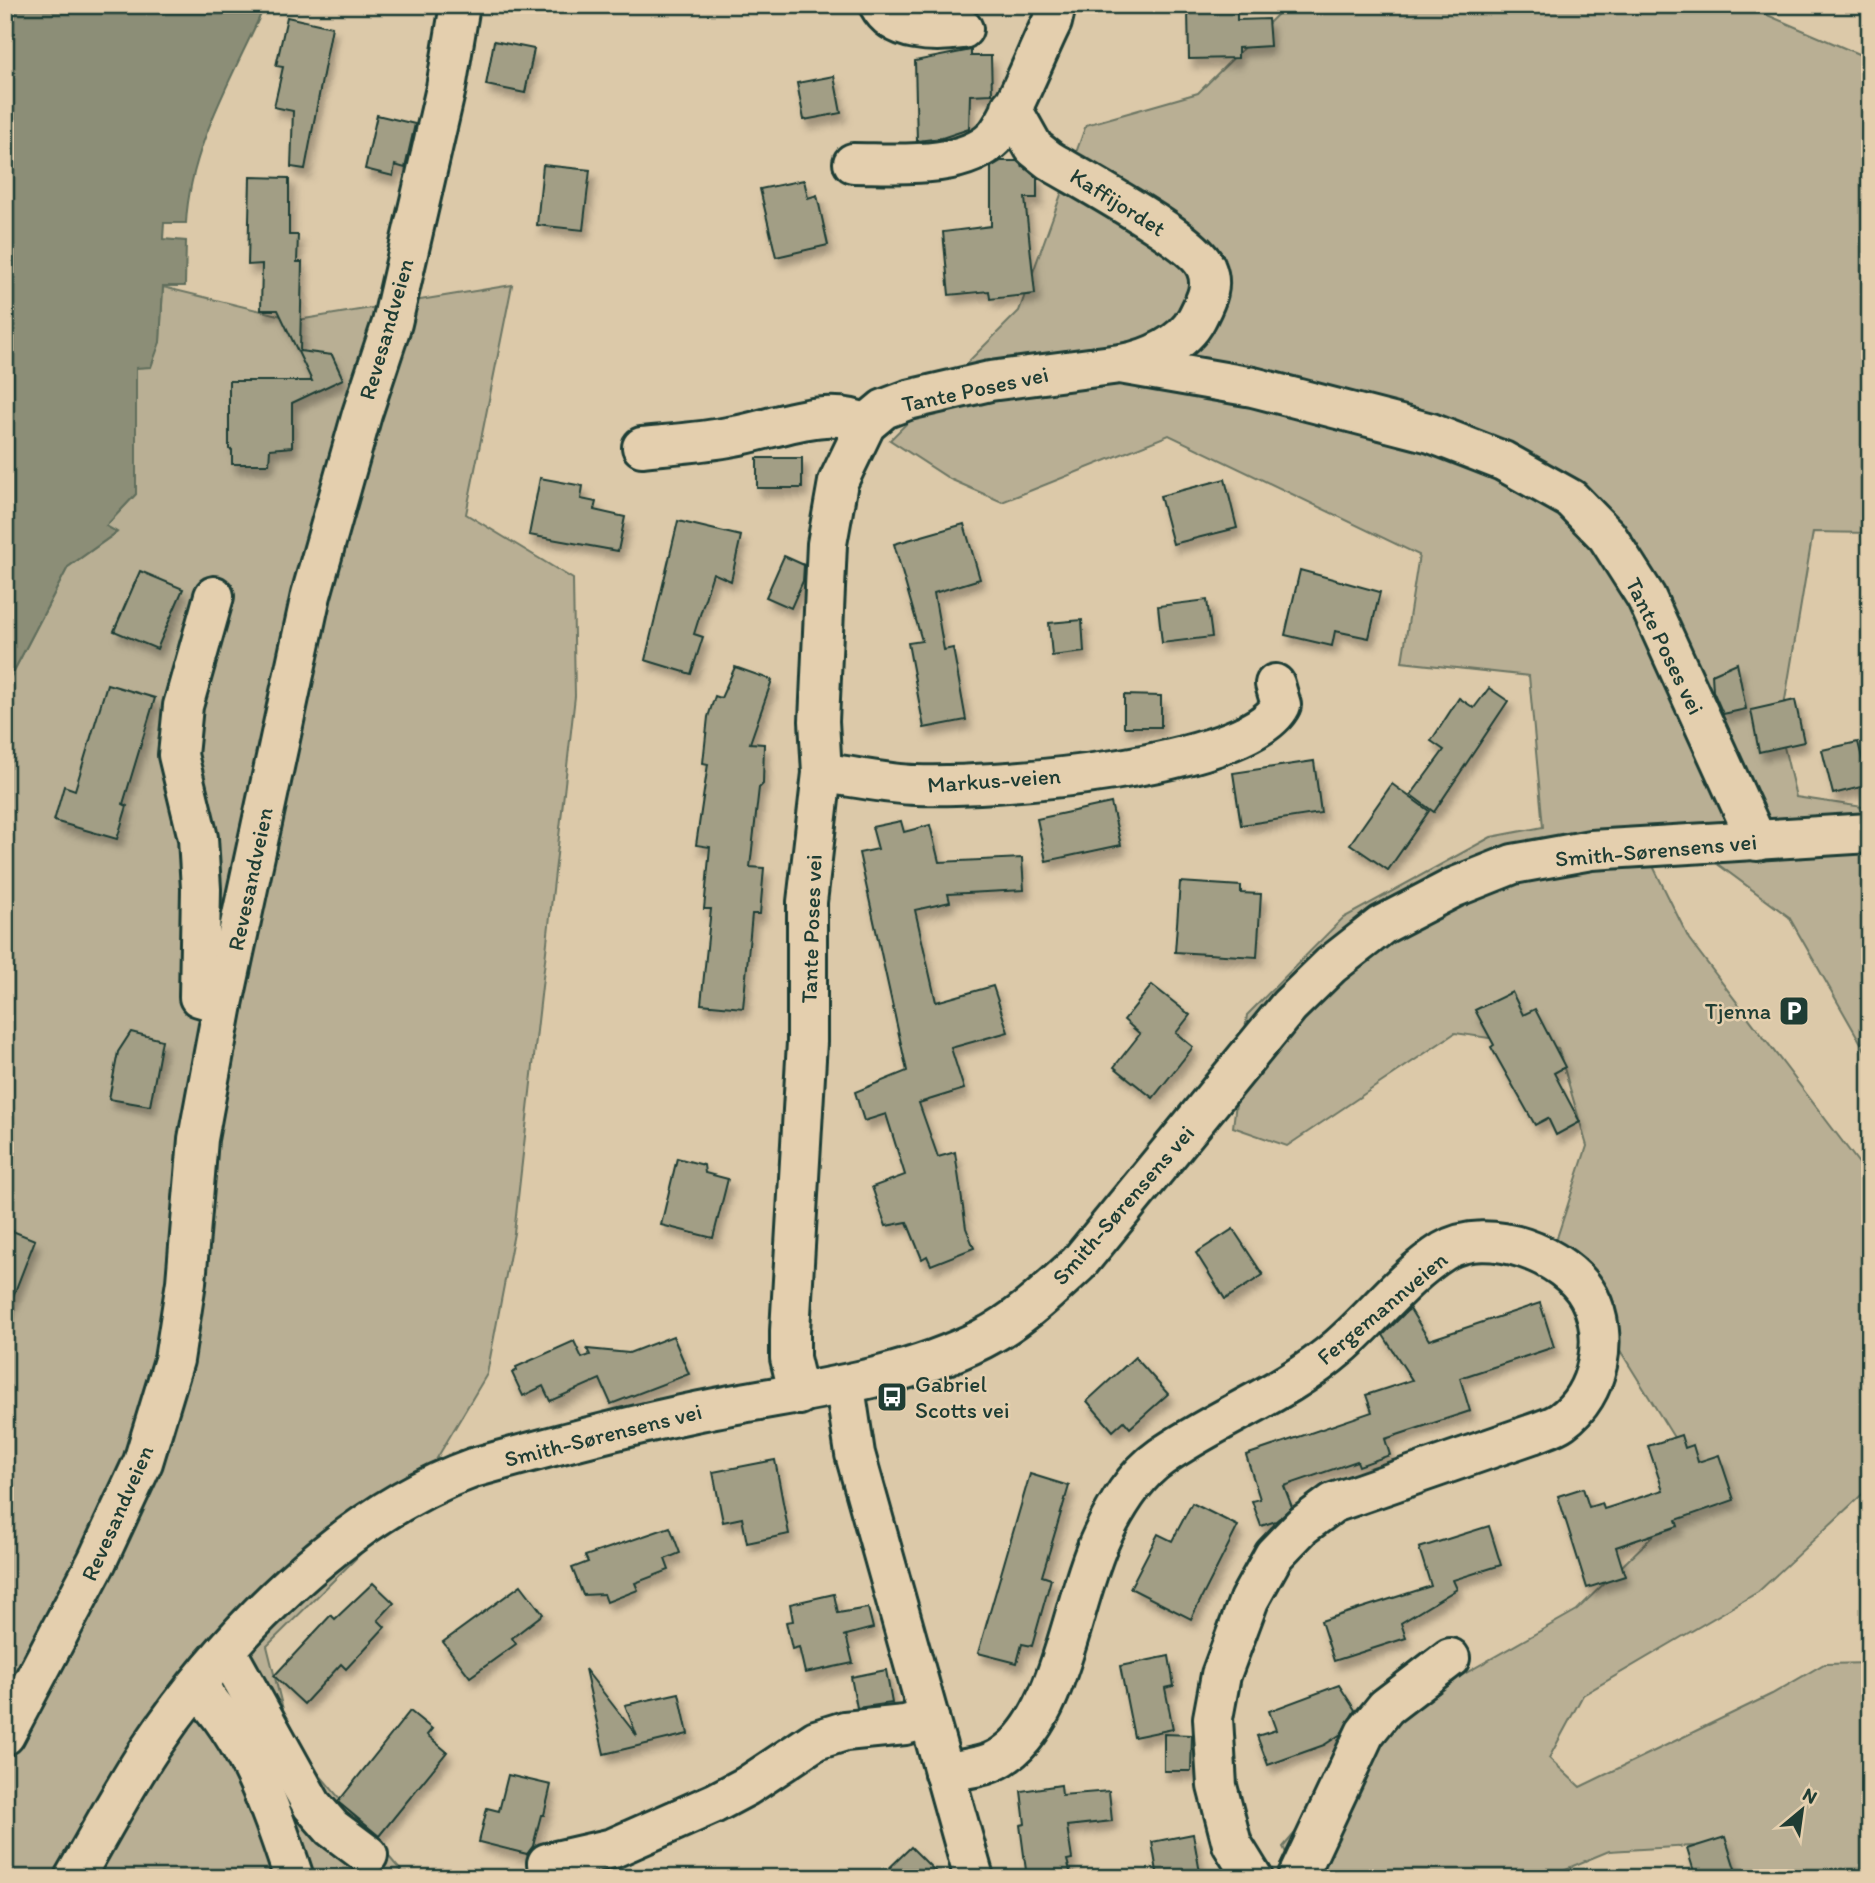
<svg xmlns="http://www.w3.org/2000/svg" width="1875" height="1883" viewBox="0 0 1875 1883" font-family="Itim,sans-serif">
<defs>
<filter id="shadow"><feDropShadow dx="4.5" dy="8" stdDeviation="3.5" flood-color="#0004"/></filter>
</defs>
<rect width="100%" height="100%" fill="#dcc9a9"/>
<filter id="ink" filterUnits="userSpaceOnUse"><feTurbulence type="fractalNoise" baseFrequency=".0143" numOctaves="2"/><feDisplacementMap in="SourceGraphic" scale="14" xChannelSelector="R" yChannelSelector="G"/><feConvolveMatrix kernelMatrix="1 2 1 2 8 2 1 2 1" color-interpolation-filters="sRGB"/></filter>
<g filter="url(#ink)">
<!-- green -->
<g fill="#b9af94" stroke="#6c7664" stroke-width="2">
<polygon points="1287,5 1744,5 1870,59 1870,403 1863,430 1870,434 1870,533 1813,532 1780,730 1796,797 1870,808 1870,1059 1789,917 1693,846 1653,866 1689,939 1870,1178 1870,1487 1758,1592 1583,1695 1549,1758 1580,1787 1772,1694 1824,1664 1870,1663 1870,1878 1730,1878 1724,1844 1609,1851 1544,1878 1299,1878 1283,1847 1399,1711 1577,1610 1704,1486 1605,1326 1553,1250 1587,1146 1558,1048 1455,1033 1287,1146 1233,1127 1247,1015 1343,918 1491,837 1543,827 1529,676 1402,662 1419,555 1169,435 1002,502 950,479 890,440 1019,311 1086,125 1198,93"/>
<polygon points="512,285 466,514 573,579 575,696 514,1233 487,1374 408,1507 267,1646 291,1741 407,1878 5,1878 5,688 68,567 116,533 105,527 136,494 136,368 160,342 163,287 298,320"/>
</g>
<!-- water -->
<path fill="#8c8e77" stroke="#606e5c" stroke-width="2" d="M5 5H265C234 75 190 146 186 223H164L163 239 186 241 185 286H163L160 342 151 367 136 368V494L106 526 117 532 68 567 5 688Z"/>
<!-- building -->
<g fill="#a29e85" stroke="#1f3d34" stroke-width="2" filter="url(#shadow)">
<polygon points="1237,11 1237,20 1268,19 1270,46 1238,48 1238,58 1189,59 1188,12"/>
<polygon points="287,17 332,27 305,169 291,167 293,111 274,107 283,67 276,66"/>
<polygon points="494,41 534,49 525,93 486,85"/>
<polygon points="971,50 971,56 991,56 992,94 970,95 969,129 942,138 917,141 915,61"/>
<polygon points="834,76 841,113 804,120 797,83"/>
<polygon points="377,115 415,124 405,168 395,165 393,176 365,169"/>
<polygon points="1001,161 1017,161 1037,178 1037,198 1025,198 1035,294 990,299 989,291 949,295 943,232 991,226 991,167"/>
<polygon points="543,165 590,170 583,230 537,225"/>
<polygon points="250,177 289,178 289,235 298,235 297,262 302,262 300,351 332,355 343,379 292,403 292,447 270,449 269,464 232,464 232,450 229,449 229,381 312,381 278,310 261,310 262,264 248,265"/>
<polygon points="804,180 808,198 817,195 828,245 776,257 760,189"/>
<rect x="757" y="458" width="45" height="30"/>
<polygon points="540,478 583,486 581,499 596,502 594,510 625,517 618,551 529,535"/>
<polygon points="1225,479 1237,528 1173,544 1160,496"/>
<polygon points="678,521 741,536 731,581 713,573 694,634 703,637 691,674 645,660"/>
<polygon points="964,524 980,579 934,593 944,650 953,648 966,720 924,728 908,643 922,641 894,544"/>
<polygon points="784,556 804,565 803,581 791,608 766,597"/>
<polygon points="1300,570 1380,592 1369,638 1335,631 1332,646 1285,635"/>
<polygon points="140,571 183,589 157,649 114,631"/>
<polygon points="1207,600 1212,637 1162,643 1158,606"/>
<polygon points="1082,620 1084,652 1052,656 1049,623"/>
<polygon points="1737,663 1746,709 1723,714 1713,691 1712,674"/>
<polygon points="735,667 772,680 750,743 764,744 763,784 759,788 750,867 764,868 760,914 752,914 743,1008 701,1004 711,909 704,909 710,847 696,845 708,764 703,763 708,717 715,696 721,698"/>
<polygon points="107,684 155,698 123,804 127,806 117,839 54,821 64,786 75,790"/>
<polygon points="1489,688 1508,701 1434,812 1411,795 1444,750 1431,741 1459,698 1474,708"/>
<polygon points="1124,695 1161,696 1161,727 1124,727"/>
<polygon points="1795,700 1804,742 1759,752 1751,710"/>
<polygon points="1858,742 1869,785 1833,794 1822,750"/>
<polygon points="1314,761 1321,813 1241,825 1233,773"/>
<polygon points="1392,784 1429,811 1388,870 1350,844"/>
<polygon points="1111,803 1121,845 1046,861 1037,819"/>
<polygon points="901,821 904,832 930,825 939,862 1022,858 1024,890 948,894 950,902 915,910 936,1002 993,986 1008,1032 951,1048 964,1089 919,1103 938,1157 955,1152 966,1228 974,1248 931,1265 927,1256 922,1259 907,1222 886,1226 872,1187 905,1175 886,1114 864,1121 855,1092 907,1071 859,853 878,849 872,827"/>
<polygon points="1180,882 1241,886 1241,893 1261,894 1257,957 1175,952"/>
<polygon points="1152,985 1190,1015 1176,1033 1193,1047 1153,1098 1114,1067 1140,1034 1124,1020"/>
<polygon points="1512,992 1523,1015 1535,1009 1565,1067 1554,1073 1580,1122 1556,1135 1548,1118 1535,1125 1491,1047 1494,1045 1475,1010"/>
<polygon points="131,1032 162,1040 150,1106 109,1099 118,1052"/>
<polygon points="677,1158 704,1165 705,1173 728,1179 713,1238 661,1225"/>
<polygon points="5,1228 35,1240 7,1312 5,1311"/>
<polygon points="1233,1229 1263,1275 1225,1299 1196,1253"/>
<polygon points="1540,1303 1554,1347 1460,1378 1470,1411 1385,1439 1390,1455 1359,1466 1357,1461 1284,1486 1292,1507 1276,1521 1261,1526 1252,1501 1260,1499 1246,1455 1372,1412 1366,1395 1412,1380 1383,1335 1406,1312 1410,1309 1429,1340"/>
<polygon points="673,1336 689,1374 611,1404 600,1379 550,1401 543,1386 523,1396 512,1373 517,1370 516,1367 574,1341 582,1358 590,1355 587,1349 629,1353"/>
<polygon points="1135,1357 1168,1394 1130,1428 1124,1421 1113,1431 1087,1401"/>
<polygon points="1681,1435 1685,1448 1693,1445 1698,1462 1719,1455 1734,1500 1676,1520 1678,1526 1616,1547 1625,1576 1587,1588 1558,1496 1583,1488 1589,1507 1602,1503 1604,1509 1663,1490 1648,1446"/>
<polygon points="775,1460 789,1534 747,1543 742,1518 723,1522 713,1472"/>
<polygon points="1030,1474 1069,1486 1042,1576 1051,1579 1032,1646 1022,1644 1017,1663 978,1653"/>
<polygon points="1192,1503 1238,1526 1191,1619 1130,1588 1158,1534 1172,1541"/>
<polygon points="1489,1526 1501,1565 1453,1580 1457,1589 1401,1623 1406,1638 1334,1661 1321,1621 1431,1586 1419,1548"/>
<polygon points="670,1527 680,1553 665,1559 669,1570 635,1583 638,1590 607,1602 604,1594 583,1595 572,1568 588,1562 585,1556"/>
<polygon points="373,1583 394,1603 378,1620 385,1627 346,1669 341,1664 304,1704 274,1676 331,1615 335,1619"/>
<polygon points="521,1585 543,1614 512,1638 516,1644 470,1677 443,1642"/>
<polygon points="834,1594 838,1613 868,1608 873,1628 843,1636 846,1635 853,1663 805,1673 799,1647 792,1649 786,1622 793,1621 790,1604"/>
<polygon points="1169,1656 1174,1686 1165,1688 1173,1729 1134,1737 1120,1666"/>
<polygon points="585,1669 637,1736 625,1705 679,1693 688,1734 604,1754"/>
<polygon points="886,1670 892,1703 857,1708 851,1677"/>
<polygon points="1339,1685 1355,1710 1341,1734 1324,1745 1268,1765 1257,1736 1276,1730 1269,1711"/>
<polygon points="410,1711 432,1729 427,1735 447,1752 379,1836 338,1802"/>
<polygon points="1164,1734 1192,1735 1191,1771 1164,1771"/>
<polygon points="508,1775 551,1785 544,1815 541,1815 533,1846 527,1854 479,1842 487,1808 499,1811"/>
<polygon points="1061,1785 1062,1795 1109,1791 1112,1821 1067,1826 1072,1859 1067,1860 1072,1878 1027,1878 1020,1825 1025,1824 1021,1791"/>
<polygon points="1193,1834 1201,1878 1158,1878 1152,1842"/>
<polygon points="1725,1837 1738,1878 1696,1878 1687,1849"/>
<polygon points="911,1847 942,1878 879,1878"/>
</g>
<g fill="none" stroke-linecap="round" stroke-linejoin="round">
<!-- minor casing -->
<g stroke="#1f3d34" stroke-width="44">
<g id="minor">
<path d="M879 5C894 33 934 33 963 29"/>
<path d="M1011 107 1034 148 1049 160C1080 179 1195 240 1206 268 1214 287 1205 302 1197 318 1184 344 1149 359 1122 364"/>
<path d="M853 163C894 163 963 170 994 138 1012 118 1038 49 1052 22L1056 5"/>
<path d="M642 447C672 444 704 442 734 436 775 429 826 405 866 424"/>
<polyline points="214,596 183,706 178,755 198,838 201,889 199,997 223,1004"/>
<path d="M822 773C853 776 884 784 916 785 985 788 1250 769 1281 705L1275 684"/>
<polyline points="845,1387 855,1454 974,1878"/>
<polyline points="799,1395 790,1358 790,1331 807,1042 807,902 822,773 819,721 827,544 838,482 866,424 884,409 908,400 990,381 1120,364 1253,387 1431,433 1503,461 1571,499 1607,536 1646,597 1757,841"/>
<polyline points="227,1652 312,1805 332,1828 368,1855"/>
<path d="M197 1688C247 1738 272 1810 294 1878"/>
<path d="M944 1773C964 1768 988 1768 1006 1754 1062 1714 1072 1598 1102 1536 1116 1507 1134 1476 1161 1457 1218 1417 1285 1394 1339 1347 1375 1316 1403 1277 1444 1251 1487 1225 1566 1254 1589 1297 1610 1337 1599 1394 1562 1421 1554 1427 1542 1430 1532 1434L1333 1503 1302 1526 1274 1555 1249 1600 1221 1675 1213 1718 1217 1786 1232 1844 1253 1878"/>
<polyline points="547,1863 613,1848 715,1803 747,1786 816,1740 845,1731 905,1725 929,1718"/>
<polyline points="1297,1878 1365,1733 1386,1707 1450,1658"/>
</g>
</g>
<!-- secondary casing -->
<g stroke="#1f3d34" stroke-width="44">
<g id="secondary">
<polyline points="5,1735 97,1561 143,1462 174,1360 186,1282 198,1139 223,1004 311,595 362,414 392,323 446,88 460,5"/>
<path d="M74 1878C99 1835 122 1791 149 1750 224 1638 344 1514 473 1468 548 1447 623 1427 700 1411 796 1391 893 1384 982 1339 1018 1321 1049 1291 1078 1264L1289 1006 1331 965 1382 925 1455 887 1513 864 1591 850 1870 833"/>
</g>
</g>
<!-- minor -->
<use href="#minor" stroke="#e4cfae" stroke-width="38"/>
<!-- secondary -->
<use href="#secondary" stroke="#e4cfae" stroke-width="38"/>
</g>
</g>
<!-- icons -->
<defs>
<g id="parking-square" transform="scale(1.575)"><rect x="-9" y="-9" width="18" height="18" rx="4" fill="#1f3d34" stroke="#e4cfae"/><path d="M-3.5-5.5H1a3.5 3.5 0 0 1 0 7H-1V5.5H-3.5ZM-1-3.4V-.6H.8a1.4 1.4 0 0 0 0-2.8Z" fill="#fff"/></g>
<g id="bus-square" transform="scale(1.575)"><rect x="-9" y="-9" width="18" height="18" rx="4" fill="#1f3d34" stroke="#e4cfae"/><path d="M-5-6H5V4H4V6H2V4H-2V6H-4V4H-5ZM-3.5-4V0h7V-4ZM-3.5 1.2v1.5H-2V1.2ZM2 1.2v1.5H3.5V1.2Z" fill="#fff"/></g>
</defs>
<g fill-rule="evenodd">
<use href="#parking-square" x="1794" y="1011"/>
<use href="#bus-square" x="892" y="1397"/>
</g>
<g text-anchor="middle" stroke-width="5" stroke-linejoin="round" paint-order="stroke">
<!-- street labels -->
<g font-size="23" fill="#1f3d34" stroke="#e4cfae">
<text transform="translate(1118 202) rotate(32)" y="8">Kaffijordet</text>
<text transform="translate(386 329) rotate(-74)" y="8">Revesandveien</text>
<text transform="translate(975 389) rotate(-12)" y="8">Tante Poses vei</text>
<text transform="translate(1665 646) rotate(64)" y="8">Tante Poses vei</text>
<text transform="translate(994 780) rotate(-4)" y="8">Markus-veien</text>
<text transform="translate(1656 850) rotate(-5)" y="8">Smith-Sørensens vei</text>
<text transform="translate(250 879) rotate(-78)" y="8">Revesandveien</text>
<text transform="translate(811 929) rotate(-88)" y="8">Tante Poses vei</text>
<text transform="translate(1123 1205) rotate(-49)" y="8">Smith-Sørensens vei</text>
<text transform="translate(1382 1308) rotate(-40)" y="8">Fergemannveien</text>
<text transform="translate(603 1435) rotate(-14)" y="8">Smith-Sørensens vei</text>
<text transform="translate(117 1513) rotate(-66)" y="8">Revesandveien</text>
</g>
<!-- poi labels -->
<g font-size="23" fill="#1f3d34" stroke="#e4cfae" text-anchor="end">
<text x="1771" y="1019">Tjenna</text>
<text x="915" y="1392" text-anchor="start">Gabriel<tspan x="915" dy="26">Scotts vei</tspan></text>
</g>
</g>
<!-- margin -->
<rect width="1875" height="1883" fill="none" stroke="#e4cfae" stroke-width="28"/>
<rect x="14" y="14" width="1847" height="1855" fill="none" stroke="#1f3d34" stroke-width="2.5" filter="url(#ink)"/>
<!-- north arrow -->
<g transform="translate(1802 1810) rotate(29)" stroke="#e4cfae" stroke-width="5" paint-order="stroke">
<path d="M0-5L12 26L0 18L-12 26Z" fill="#1f3d34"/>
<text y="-10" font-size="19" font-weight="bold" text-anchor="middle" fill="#1f3d34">N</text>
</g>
</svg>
